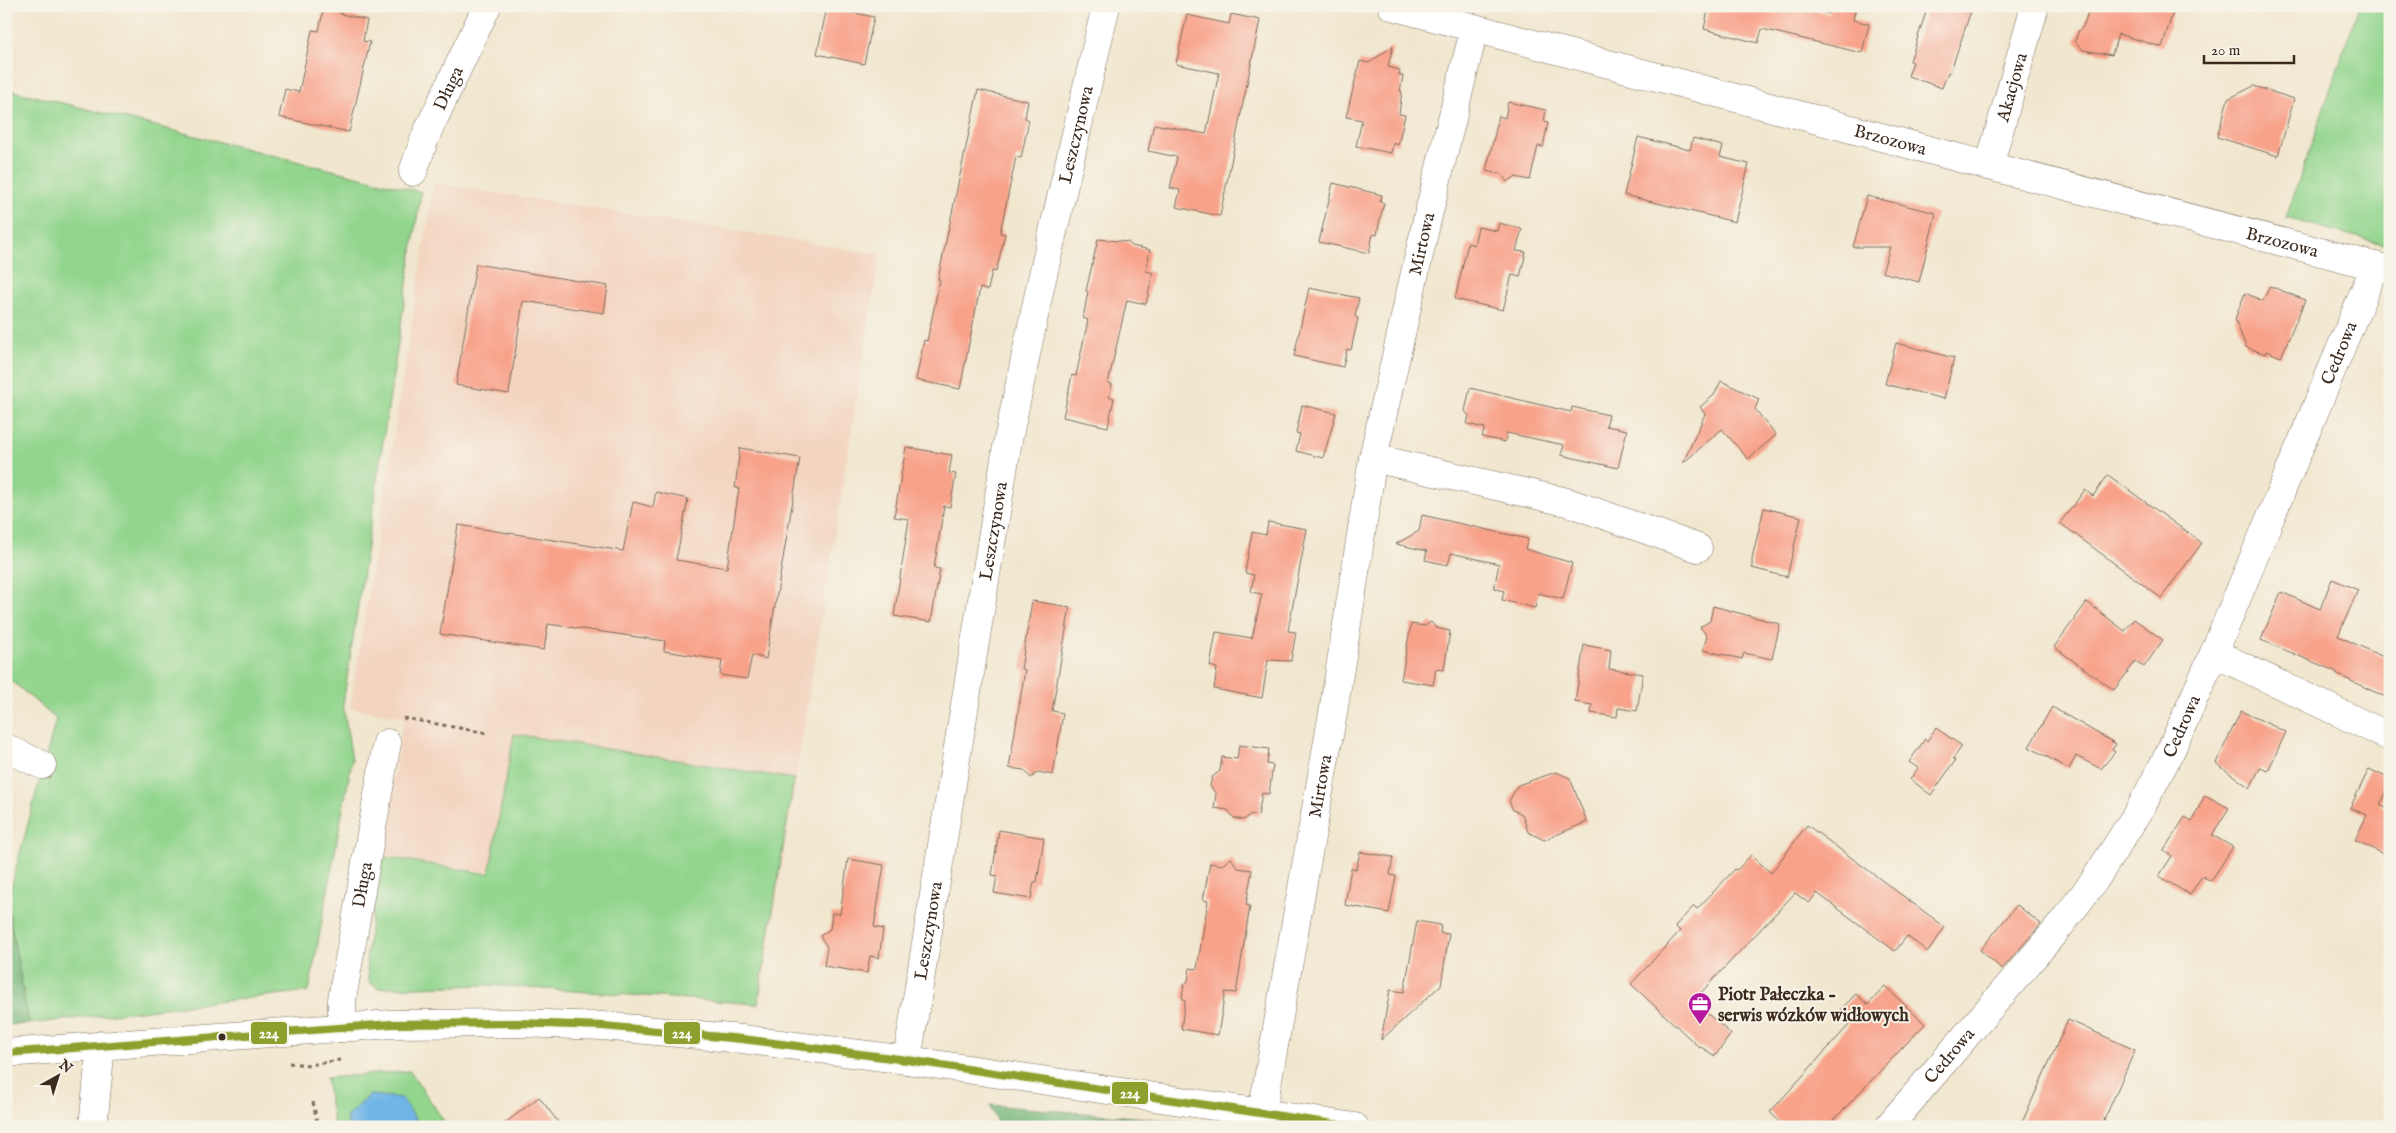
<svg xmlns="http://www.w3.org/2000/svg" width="2396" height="1133" viewBox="0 0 2396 1133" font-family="'IM FELL English',serif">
<rect width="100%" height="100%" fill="#f7f3e8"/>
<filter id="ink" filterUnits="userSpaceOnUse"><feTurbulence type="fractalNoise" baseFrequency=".02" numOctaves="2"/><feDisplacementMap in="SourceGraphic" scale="10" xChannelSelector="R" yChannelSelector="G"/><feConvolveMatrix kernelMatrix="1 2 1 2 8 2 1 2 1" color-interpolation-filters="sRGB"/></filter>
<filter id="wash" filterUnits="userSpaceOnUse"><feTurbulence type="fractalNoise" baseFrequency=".0096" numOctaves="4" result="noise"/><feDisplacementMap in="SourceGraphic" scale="20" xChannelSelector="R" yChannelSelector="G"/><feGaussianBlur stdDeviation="1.12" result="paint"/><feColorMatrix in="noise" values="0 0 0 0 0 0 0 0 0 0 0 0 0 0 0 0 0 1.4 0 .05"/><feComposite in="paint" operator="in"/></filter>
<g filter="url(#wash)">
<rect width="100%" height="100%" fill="#f1e7cf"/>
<!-- built -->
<polygon fill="#f3d4bf" points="434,183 880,254 759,1006 667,996 488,986 472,967 489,872 380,856 404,717 350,708"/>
<!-- green -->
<g fill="#92d58d" stroke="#668056">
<polygon points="2359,6 2390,6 2390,246 2286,218"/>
<polygon points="6,89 421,192 343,704 352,760 309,991 29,1024 7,902 56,719 6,676"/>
<polygon points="514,734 794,779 758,1004 489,985 378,988 369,982 366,960 380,856 489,874"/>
<polygon points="410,1071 448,1127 334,1127 326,1078"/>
</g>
<!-- forest -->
<g fill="#75b678" stroke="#58704b">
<polygon points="6,901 7,902 29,1024 6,1025"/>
<polygon points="990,1105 1249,1127 999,1127"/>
</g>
<!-- water -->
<polygon fill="#70b5e6" stroke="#567082" points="370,1095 402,1098 420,1127 347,1127 347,1116"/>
<g id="blocks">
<!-- building -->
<g fill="#f8a28a">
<polygon points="324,6 332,6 341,14 367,20 363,41 370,42 349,132 279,117 285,89 299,92 312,30 319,31"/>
<polygon points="1709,6 1801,6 1829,14 1831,6 1856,6 1853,20 1869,24 1862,53 1762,29 1758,43 1704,29"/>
<polygon points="1928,6 1956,6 1971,11 1950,73 1948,72 1942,88 1908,76 1913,62 1910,61"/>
<polygon points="2090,6 2175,6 2162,47 2118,34 2112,55 2083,50 2075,41 2079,30 2083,27"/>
<polygon points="827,7 874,17 864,64 817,54"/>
<polygon points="1231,14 1260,20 1220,216 1176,207 1180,190 1170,188 1177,157 1148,151 1154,124 1206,134 1219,73 1176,64 1187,15 1229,24"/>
<polygon points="1393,46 1388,67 1400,70 1399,75 1403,76 1400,91 1402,92 1399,114 1405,115 1398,145 1393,143 1391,153 1356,146 1362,120 1346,117 1360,61 1369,63"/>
<polygon points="2254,86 2294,99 2278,156 2217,137 2228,99"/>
<polygon points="978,90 1028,101 1025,118 1029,120 1021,158 1016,157 1000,233 1005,234 996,272 992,271 988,290 980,288 960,389 916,380 924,340 927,341 940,280 938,279"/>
<polygon points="1508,102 1546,110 1544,121 1548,122 1543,147 1538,146 1530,180 1515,177 1507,182 1502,174 1486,171 1499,116 1505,118"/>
<polygon points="1638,137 1690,150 1693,138 1723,146 1720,157 1749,164 1735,222 1624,195"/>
<polygon points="1333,183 1382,195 1380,202 1384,203 1380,219 1377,235 1373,234 1369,253 1319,242"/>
<polygon points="1867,196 1936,213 1919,282 1882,272 1890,247 1853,247"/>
<polygon points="1499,223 1522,229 1516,251 1526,252 1520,277 1512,275 1503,310 1455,299 1468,243 1474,245 1478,227 1497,231"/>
<polygon points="1098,239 1128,242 1132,246 1150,250 1146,271 1153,273 1146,304 1127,300 1108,383 1112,384 1109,397 1114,398 1108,427 1063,417 1072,375 1076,376 1088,320 1083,318 1088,292 1086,291"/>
<polygon points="476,264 608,286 604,313 523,301 509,394 456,385"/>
<polygon points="2270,286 2305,300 2281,357 2266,351 2265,354 2246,347 2235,319 2245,293 2263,301"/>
<polygon points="1309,288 1359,298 1355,316 1358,318 1351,350 1347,349 1343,367 1294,356"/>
<polygon points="1896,343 1954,358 1944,399 1885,384"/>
<polygon points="1721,381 1759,399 1755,409 1776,435 1748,459 1722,429 1683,463 1705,414 1700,407 1714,395"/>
<polygon points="1470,388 1571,412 1572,407 1609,415 1606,426 1627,430 1618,468 1561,455 1564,445 1507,433 1505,442 1482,437 1485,428 1467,424 1469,416 1465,411"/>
<polygon points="1302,405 1336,413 1323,458 1296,451 1300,434 1296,433"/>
<polygon points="906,447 952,455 949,473 956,474 950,507 944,506 934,568 940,569 931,622 894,616 909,519 894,517"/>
<polygon points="740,448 800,458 766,659 752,655 747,679 720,675 722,660 664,651 665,641 548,624 544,650 440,634 458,525 623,551 633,502 653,507 656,492 688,499 676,560 727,568 739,488 735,488"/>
<polygon points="2108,475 2202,543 2161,598 2060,523 2085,490 2093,496"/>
<polygon points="1764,508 1801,517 1787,577 1752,568 1752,558"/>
<polygon points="1422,515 1528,539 1525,549 1572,563 1563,599 1538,593 1535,608 1502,600 1504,591 1494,588 1499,564 1451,553 1448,565 1425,560 1427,551 1396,544 1419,531"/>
<polygon points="1268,522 1307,529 1288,631 1296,632 1291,661 1268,660 1262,698 1214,689 1217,668 1210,666 1216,632 1252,638 1262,594 1251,592 1254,575 1245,573 1252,532 1266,535"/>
<polygon points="2332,579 2358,590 2338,636 2390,660 2390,699 2336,674 2337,672 2261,640 2281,592 2320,609"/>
<polygon points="1032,601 1070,607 1052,711 1063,713 1053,775 1038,772 1031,778 1024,770 1009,768 1025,670 1021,669"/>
<polygon points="2087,602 2125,631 2134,619 2163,640 2144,667 2136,661 2114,690 2054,647"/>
<polygon points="1713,606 1780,624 1772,659 1744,653 1742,659 1703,650 1707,636 1700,627 1710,621"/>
<polygon points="1431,622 1436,628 1450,631 1444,670 1436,669 1433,685 1401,680 1411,624 1425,626"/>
<polygon points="1584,645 1611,650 1609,669 1643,674 1637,711 1618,708 1617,717 1591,713 1592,705 1575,702"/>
<polygon points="2052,707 2116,744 2112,750 2115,752 2101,769 2076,756 2069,769 2029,747"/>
<polygon points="2241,711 2286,732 2268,771 2260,768 2250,788 2216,763"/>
<polygon points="1936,728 1962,746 1953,759 1955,761 1931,795 1910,779 1918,768 1909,762 1925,739 1927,741"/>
<polygon points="1239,745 1269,749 1267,764 1273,765 1269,794 1262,793 1258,816 1251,814 1244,820 1234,818 1228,810 1214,808 1216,794 1210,786 1212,777 1220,771 1222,757 1237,759"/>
<polygon points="2369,769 2390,779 2390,785 2380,805 2390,810 2390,857 2355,840 2367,815 2350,808"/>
<polygon points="1556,772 1570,778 1587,822 1544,840 1528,832 1522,814 1513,810 1509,801 1518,785"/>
<polygon points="2205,795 2229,808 2212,835 2233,847 2211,881 2202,876 2190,895 2159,876 2172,856 2163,851 2185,817 2192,821"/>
<polygon points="1807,825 1945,927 1928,952 1907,936 1895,951 1817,893 1809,903 1795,893 1693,1001 1731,1034 1715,1056 1701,1047 1700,1048 1631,984 1680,931 1675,926 1694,906 1697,909 1735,869 1737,870 1751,855 1771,873"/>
<polygon points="999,830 1044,838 1037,882 1034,882 1031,899 994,893 997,876 992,875"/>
<polygon points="1360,852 1393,857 1390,875 1396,876 1389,913 1345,905 1351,868 1356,869"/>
<polygon points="1231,858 1238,868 1252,870 1246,905 1250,906 1236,993 1225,992 1218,1035 1181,1029 1185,1001 1182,997 1184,985 1188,981 1190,968 1197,969 1208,901 1203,900 1210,863 1222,865"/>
<polygon points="848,859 884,865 874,927 883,929 879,958 870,956 867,973 824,966 827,947 820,936 830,929 832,913 840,914"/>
<polygon points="2017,905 2041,924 2002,969 1980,950"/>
<polygon points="1417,921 1441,925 1440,933 1449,934 1441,985 1381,1040 1390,990 1404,992"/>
<polygon points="1885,986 1925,1024 1827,1127 1784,1127 1770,1112 1849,1025 1837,1013 1856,994 1868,1005"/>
<polygon points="2068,1020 2135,1050 2101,1127 2020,1127"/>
<polygon points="539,1097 562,1127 500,1127"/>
</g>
</g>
</g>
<g filter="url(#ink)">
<use href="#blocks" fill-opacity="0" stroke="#7b6c5c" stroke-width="1"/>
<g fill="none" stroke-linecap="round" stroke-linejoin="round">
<!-- minor casing -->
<g stroke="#7b6c5c" stroke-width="29">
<g id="minor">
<path id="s1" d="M1392 6 1989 166 2390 270"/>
<path id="s2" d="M1989 166 2035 6"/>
<path id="s3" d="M413 172 426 135 487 6"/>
<polyline points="1373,458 1567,502 1698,548"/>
<polyline points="2214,653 2390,737"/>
<polyline points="6,748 42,765"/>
<path id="s4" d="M342 1028V999L387 743"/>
<polyline points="6,1053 392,1024 518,1023 603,1026 742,1039 907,1060 1355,1127"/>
<path id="s5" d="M907 1060 1008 440 1041 283 1106 6"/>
<path id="s6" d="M1262 1113 1333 713 1373 458 1426 224 1474 30"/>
<polyline points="93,1127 101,1045"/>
<path id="s7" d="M1888 1127 2059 927 2094 881 2140 809 2170 752 2214 653 2375 266"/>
</g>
</g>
<!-- path -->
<g stroke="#7b6c5c" stroke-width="3" stroke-dasharray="4 4" stroke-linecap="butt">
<polyline points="403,718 487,733"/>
<polyline points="289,1063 309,1065 340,1060"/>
<polyline points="313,1102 318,1127"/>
</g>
<!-- minor -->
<use href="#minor" stroke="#fff" stroke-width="28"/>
<!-- bus-1 casing -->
<g stroke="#f7f3e8" stroke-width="11">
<polyline id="bus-1" points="6,1053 392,1024 518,1023 603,1026 742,1039 907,1060 1353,1127"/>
</g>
<!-- bus-1 -->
<use href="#bus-1" stroke="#8da02d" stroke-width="8"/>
</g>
</g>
<!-- icons -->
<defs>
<g id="office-pin" transform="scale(1.25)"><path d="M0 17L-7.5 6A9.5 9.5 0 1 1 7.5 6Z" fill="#b5179e" stroke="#f7f3e8"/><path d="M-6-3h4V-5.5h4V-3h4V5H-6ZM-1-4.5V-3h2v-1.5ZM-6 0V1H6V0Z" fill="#fff"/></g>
</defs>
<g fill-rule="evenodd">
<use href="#office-pin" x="1700" y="1004"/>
</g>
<!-- markers -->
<circle fill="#3b2a1e" stroke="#f7f3e8" stroke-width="2" cx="222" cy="1037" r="4.5"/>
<g text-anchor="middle" stroke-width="4" stroke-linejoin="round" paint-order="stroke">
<!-- street labels -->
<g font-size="18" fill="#3b2a1e" stroke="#f7f3e8">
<text dy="6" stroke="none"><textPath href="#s2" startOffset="82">Akacjowa</textPath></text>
<text dy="6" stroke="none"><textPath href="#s3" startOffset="91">Długa</textPath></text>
<text dy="6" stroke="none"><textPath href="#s5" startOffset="941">Leszczynowa</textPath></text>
<text dy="6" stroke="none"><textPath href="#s1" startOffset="516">Brzozowa</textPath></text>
<text dy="6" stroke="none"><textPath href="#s1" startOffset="921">Brzozowa</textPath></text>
<text dy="6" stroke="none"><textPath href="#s6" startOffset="884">Mirtowa</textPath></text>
<text dy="6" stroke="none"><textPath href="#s7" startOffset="904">Cedrowa</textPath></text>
<text dy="6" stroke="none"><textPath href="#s5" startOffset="536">Leszczynowa</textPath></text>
<text dy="6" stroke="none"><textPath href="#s7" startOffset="499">Cedrowa</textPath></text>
<text dy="6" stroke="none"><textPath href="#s6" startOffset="332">Mirtowa</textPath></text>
<text dy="6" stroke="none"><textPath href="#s4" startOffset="145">Długa</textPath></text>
<text dy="6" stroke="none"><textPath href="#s5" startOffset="131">Leszczynowa</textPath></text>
<text dy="6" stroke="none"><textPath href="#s7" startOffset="94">Cedrowa</textPath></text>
</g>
<!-- poi labels -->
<g font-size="18" font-weight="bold" fill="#3b2a1e" stroke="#f7f3e8" text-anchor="start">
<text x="1718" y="1000">Piotr Pałeczka -<tspan x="1718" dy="21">serwis wózków widłowych</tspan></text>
</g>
</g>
<g stroke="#f7f3e8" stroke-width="2">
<rect x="250" y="1021" width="38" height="24" rx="5" fill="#8da02d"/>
<rect x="663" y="1021" width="38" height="24" rx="5" fill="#8da02d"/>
<rect x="1111" y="1081" width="38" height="24" rx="5" fill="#8da02d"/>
</g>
<g font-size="14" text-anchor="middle" font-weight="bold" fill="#fff">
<text x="269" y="1038">224</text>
<text x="682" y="1038">224</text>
<text x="1130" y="1098">224</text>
</g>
<!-- margin -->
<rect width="2396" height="1133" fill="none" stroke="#f7f3e8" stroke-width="25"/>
<!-- north arrow -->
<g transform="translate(58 1076) rotate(39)" stroke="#f7f3e8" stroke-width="4" paint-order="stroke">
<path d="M0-4L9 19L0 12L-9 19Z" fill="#3b2a1e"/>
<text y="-8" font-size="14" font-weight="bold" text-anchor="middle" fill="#3b2a1e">N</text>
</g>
<!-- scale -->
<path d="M2204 55v8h90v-8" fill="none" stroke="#3b2a1e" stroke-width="2.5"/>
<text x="2211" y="55" font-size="15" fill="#3b2a1e" stroke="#f7f3e8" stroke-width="4" paint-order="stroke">20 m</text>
</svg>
